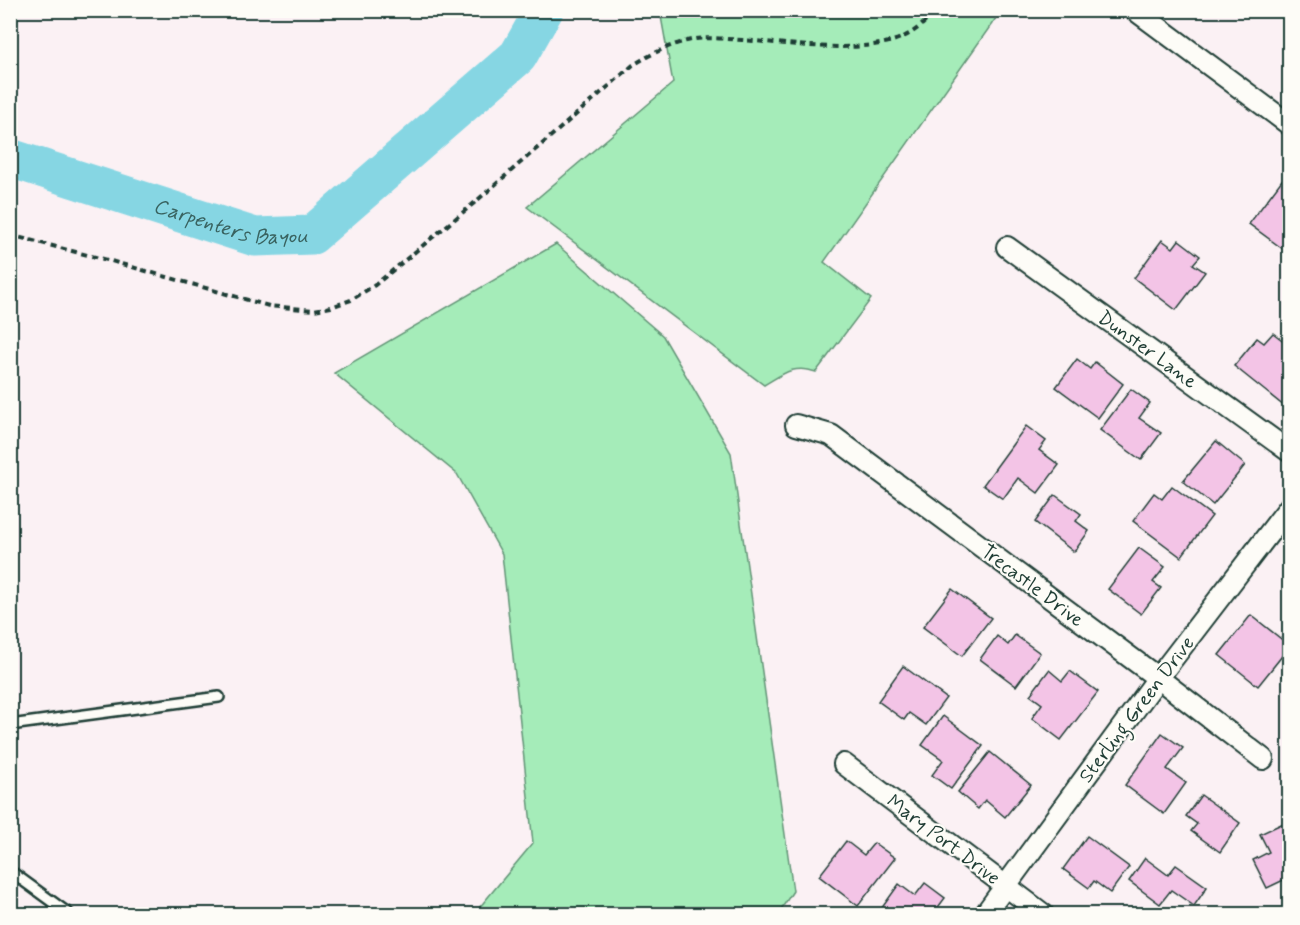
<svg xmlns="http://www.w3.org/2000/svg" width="1300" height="925" viewBox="0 0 1300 925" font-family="Mynerve,sans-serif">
<rect width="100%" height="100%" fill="#fbf1f4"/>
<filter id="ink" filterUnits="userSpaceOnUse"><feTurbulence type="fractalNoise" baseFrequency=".0167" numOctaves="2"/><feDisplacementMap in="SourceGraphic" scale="12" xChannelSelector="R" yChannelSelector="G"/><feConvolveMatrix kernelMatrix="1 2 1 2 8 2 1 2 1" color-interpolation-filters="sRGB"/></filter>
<g filter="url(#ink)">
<!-- green -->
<g fill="#a5ecb9" stroke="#629476" stroke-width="1.5">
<path d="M660 11H1001L824 262 871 299 816 372C794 364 783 374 764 385L527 207 673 83Z"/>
<polygon points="556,244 663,336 731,453 793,891 778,914 474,914 533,843 502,554 457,474 334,373"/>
</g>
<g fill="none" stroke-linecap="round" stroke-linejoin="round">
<!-- river -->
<path stroke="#86d6e3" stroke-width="39" id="s1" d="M10 158 255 237 312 235 518 56 544 10"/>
</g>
<!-- building -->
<g fill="#f3c4e6" stroke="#1f3d34" stroke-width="1.5">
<polygon points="1282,180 1290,185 1290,249 1287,252 1249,224"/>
<polygon points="1162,240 1173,248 1179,240 1200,256 1193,264 1205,272 1176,310 1134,278"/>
<polygon points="1273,333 1290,346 1290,370 1285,375 1290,379 1290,411 1234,366 1257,338 1264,343"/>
<polygon points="1077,359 1090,369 1095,362 1123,384 1098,418 1056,387"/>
<polygon points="1131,389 1150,403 1139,418 1161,433 1141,460 1100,430"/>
<polygon points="1026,426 1046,441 1039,450 1059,465 1038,493 1018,478 1003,499 983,485"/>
<polygon points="1216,441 1245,465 1213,505 1183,481"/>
<polygon points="1172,486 1212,516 1181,557 1133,521 1154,493 1162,499"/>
<polygon points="1055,495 1081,514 1076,521 1089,531 1074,552 1035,522"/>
<polygon points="1139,548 1165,567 1153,582 1161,588 1141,614 1108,589"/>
<polygon points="952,589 991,618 962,656 923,627"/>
<polygon points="1251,615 1290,646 1258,686 1219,655"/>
<polygon points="1015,635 1040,653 1016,686 980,659 997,636 1008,645"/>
<polygon points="903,666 946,698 926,725 909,713 904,720 878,701"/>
<polygon points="1290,669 1290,682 1283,676"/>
<polygon points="1049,670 1062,681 1070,671 1098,692 1061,740 1032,718 1042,704 1030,695"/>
<polygon points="943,716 983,746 951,789 932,775 943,760 922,745"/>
<polygon points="1162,733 1183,748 1167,769 1186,783 1164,814 1125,785"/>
<polygon points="990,752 1031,785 1005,817 985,800 978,809 958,792"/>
<polygon points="1201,795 1240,823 1220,852 1191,831 1197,824 1186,816"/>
<polygon points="1290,820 1290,877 1267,888 1253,860 1269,852 1260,834"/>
<polygon points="1087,836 1129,867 1110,893 1094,881 1089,888 1063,869"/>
<polygon points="846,841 864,855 874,843 895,858 858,906 819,876"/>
<polygon points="1145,858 1168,875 1176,865 1207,887 1194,906 1171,890 1160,904 1129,881"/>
<polygon points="925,883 945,898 933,914 888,914 881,909 899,884 915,896"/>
</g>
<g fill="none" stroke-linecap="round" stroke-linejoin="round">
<!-- service casing -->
<g stroke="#1f3d34" stroke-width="14">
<g id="service">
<polyline points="10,725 219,697"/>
<polyline points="10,871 69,914"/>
</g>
</g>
<!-- minor casing -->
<g stroke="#1f3d34" stroke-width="24">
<g id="minor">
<polyline points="1135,10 1290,125"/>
<polyline points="1007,247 1290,452"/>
<polyline points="796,425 831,435 1158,678 1263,759"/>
<polyline points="844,764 1043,914"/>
<polyline points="985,914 1158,678 1290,506"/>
</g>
</g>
<!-- path -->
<path stroke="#1f3d34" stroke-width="4" stroke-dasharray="6 4.5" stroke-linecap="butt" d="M10 235 111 261 269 306 314 310 331 307 351 300 375 285 473 204 633 65C653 53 673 43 696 39 710 37 727 39 742 40 786 43 870 57 909 34 920 28 928 19 937 10"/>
<!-- service -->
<use href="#service" stroke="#fdfcf7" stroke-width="9"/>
<!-- minor -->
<use href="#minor" stroke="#fdfcf7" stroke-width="20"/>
</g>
</g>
<g text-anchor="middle" stroke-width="4.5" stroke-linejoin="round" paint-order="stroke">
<!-- street labels -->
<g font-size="20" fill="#1f3d34" stroke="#fdfcf7">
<text transform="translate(1148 349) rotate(36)" y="7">Dunster Lane</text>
<text transform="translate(1033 585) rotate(37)" y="7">Trecastle Drive</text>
<text transform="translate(1136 709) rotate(-53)" y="7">Sterling Green Drive</text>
<text transform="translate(944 839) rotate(37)" y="7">Mary Port Drive</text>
</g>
<!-- water labels -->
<g font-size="21" font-style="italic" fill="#396360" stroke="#fdfcf7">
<text dy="7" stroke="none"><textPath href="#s1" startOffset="231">Carpenters Bayou</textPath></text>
</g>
</g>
<!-- margin -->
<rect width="1300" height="925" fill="none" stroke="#fdfcf7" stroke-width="36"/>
<rect x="18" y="18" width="1264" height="889" fill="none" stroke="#1f3d34" stroke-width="2" filter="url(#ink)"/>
</svg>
